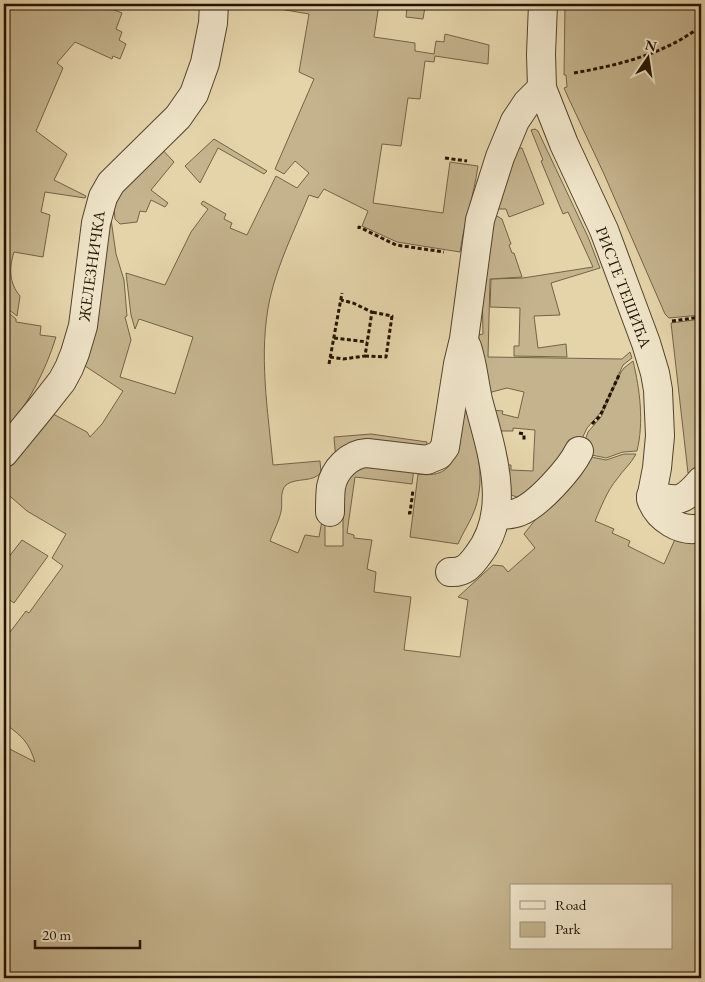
<svg xmlns="http://www.w3.org/2000/svg" width="705" height="982" viewBox="0 0 705 982" font-family="'EB Garamond',serif">
<rect width="100%" height="100%" fill="#e5d4aa"/>
<filter id="stains"><feTurbulence type="fractalNoise" baseFrequency=".004" numOctaves="4"/><feColorMatrix values="0 0 0 0 .2 0 0 0 0 .09 0 0 0 0 .02 0 0 0 .5 -.17"/></filter>
<radialGradient id="worn" r=".72"><stop offset=".6" stop-color="#630" stop-opacity="0"/><stop offset="1" stop-color="#630" stop-opacity=".3"/></radialGradient>
<!-- green -->
<g fill="#c4b38d" stroke="#736347" fill-rule="evenodd">
<path d="M4 4H113L112 9 122 13 116 29 122 32 119 40 126 44 120 59 113 56 112 59 75 42 57 63 63 68 36 131 67 154 54 180 86 196 85 198 45 192 41 212 50 215 43 257 14 252C9 268 9 283 20 296L17 316 4 306Z"/>
<path d="M274 4H396V5L425 7 423 19 406 17 407 8 379 4 374 37 415 43V51L434 54 436 41 444 42 445 34 489 45 488 64 435 56 434 62 425 61 420 99 408 98 401 146 382 144 373 203 443 213 450 162 478 166C474 195 464 223 460 252L397 242 362 226 368 211 324 189 318 198 309 195C295 229 278 263 270 298 258 353 268 411 273 465L320 461 321 472C314 483 296 477 286 485 279 492 283 504 281 512 279 521 273 532 270 541L298 553 305 535 319 537 323 515 325 513V546H343V513L338 488 360 463 414 468 412 484 355 477 347 533 354 535V538L372 540 367 569 376 572 374 592 411 597 404 650 460 657 468 600 458 597 493 565 503 566 508 572 535 548 524 534 586 456 606 460 624 454H636C631 464 623 470 617 479 607 491 601 507 595 521L614 529 612 533 630 541 628 546 664 564 676 537 701 535V978H4V746L35 762C29 743 23 737 8 726L4 732V640L26 611 29 613 63 566 52 558 66 534 27 511 4 491V473L53 414 87 432 90 437 102 424 123 391 85 366 111 219 116 254 124 280 127 316 125 317 131 340 120 377 175 394 193 337 139 319 135 329 131 315 126 273 165 285 191 232 208 209 201 204 203 201 226 214 224 219 232 223 230 228 247 235 276 176 297 188 309 173 295 161 284 174 275 169 314 79 299 72 309 14 274 8ZM511 886H671V948H511Z"/>
<polygon points="565,4 701,4 701,315 669,318 665,314 604,174 568,97 564,88 567,87 566,75 564,75"/>
<polygon points="535,129 538,131 588,237 600,268 551,283 560,315 534,316 538,348 566,344 567,357 514,356 514,346 519,346 520,308 490,307 491,279 523,278 593,267 568,212 563,214 541,161 543,160 531,130"/>
<polygon points="214,139 267,171 264,174 218,148 200,183 185,166"/>
<polygon points="159,146 174,162 151,190 168,203 165,207 151,200 146,212 140,211 137,222 120,224 115,219 113,196"/>
<polygon points="517,148 522,148 544,204 509,217 506,209 496,209"/>
<polygon points="495,215 502,219 511,244 509,245 512,253 514,253 522,277 490,279 488,357 622,359 630,352 632,358 623,365 602,411 587,428 580,443 564,461 519,498 509,494 503,465 511,465 511,470 533,471 535,430 513,428 513,431 496,431 491,410 503,411 502,414 518,418 524,392 507,388 488,393 478,335 483,334 482,289"/>
<path d="M4 309 16 319V322L41 326 40 335 56 337C45 373 27 405 4 434Z"/>
<polygon points="701,319 701,471 688,473 671,323"/>
<path d="M633 361C640 390 644 422 637 451L623 452 606 458 582 453 581 452 588 432 601 417 621 372 624 368Z"/>
<path d="M466 407C475 440 487 475 475 509 471 521 463 532 458 544L410 537 418 474C466 481 453 435 466 407Z"/>
<polygon points="371,434 427,442 426,453 336,461 334,437"/>
<polygon points="22,540 48,556 14,603 4,596 4,563"/>
</g>
<g fill="none" stroke-linecap="round" stroke-linejoin="round">
<!-- minor casing -->
<g stroke="#53432b" stroke-width="30">
<g id="minor">
<path d="M543 4 541 54 542 88 564 144 604 230 646 343 655 373 658 390 660 436 657 468 651 499C658 519 681 533 701 528"/>
<polyline points="4,453 40,409 62,381 69,368 75,353 83,326 96,223 103,197 111,183 178,117 194,94 205,63 213,23 214,4"/>
<path d="M651 496C679 501 682 503 701 481"/>
<path d="M330 512C330 504 330 495 331 487 334 470 349 454 367 453L427 460 439 455 445 447 458 364 464 339 480 220 500 157 515 121 527 103 542 88"/>
<path d="M496 515C504 515 512 515 519 512 538 505 570 469 579 451"/>
<path d="M450 572C464 573 470 566 478 555 513 510 491 450 478 400 474 382 473 365 467 347"/>
</g>
</g>
<!-- path -->
<g stroke="#221301" stroke-width="3" stroke-dasharray="4 2.5" stroke-linecap="butt">
<path d="M574 73C619 65 665 54 701 26"/>
<polyline points="445,158 467,161"/>
<polyline points="359,229 359,227 396,245 444,252"/>
<polyline points="672,321 701,317"/>
<polyline points="334,338 367,342"/>
<polyline points="365,356 386,357 392,316 372,312"/>
<polyline points="330,357 343,359 365,356 372,312 353,303 341,300"/>
<polyline points="329,364 342,293"/>
<polyline points="592,424 600,416 620,373"/>
<polyline points="519,433 524,434 524,442"/>
<polyline points="408,513 410,513 413,490"/>
</g>
<!-- minor -->
<use href="#minor" stroke="#eee3c8" stroke-width="28"/>
</g>
<g text-anchor="middle" stroke-width="4" stroke-linejoin="round" paint-order="stroke">
<!-- street labels -->
<g font-size="16" fill="#221301" stroke="#eee3c8">
<text transform="translate(91 266) rotate(-82)" y="6">ЖЕЛЕЗНИЧКА</text>
<text transform="translate(624 287) rotate(69)" y="6">РИСТЕ ТЕШИЋА</text>
</g>
</g>
<!-- margin -->
<rect width="705" height="982" fill="none" stroke="#e5d4aa" stroke-width="20"/>
<rect x="5" y="5" width="695" height="972" fill="none" stroke="#221301" stroke-width="2.5"/>
<rect x="10" y="10" width="685" height="962" fill="none" stroke="#221301"/>
<!-- legend -->
<rect x="510" y="884" width="162" height="65" fill="#eee3c8" stroke="#9c9078"/>
<rect x="520" y="901" width="25" height="8" fill="#eee3c8" stroke="#9c9078"/>
<text x="555" y="910" font-size="15" fill="#221301">Road</text>
<rect x="520" y="922" width="25" height="15" fill="#c4b38d" stroke="#9c9078"/>
<text x="555" y="934" font-size="15" fill="#221301">Park</text>
<!-- north arrow -->
<g transform="translate(648 58) rotate(13)" stroke="#eee3c8" stroke-width="4" paint-order="stroke">
<path d="M0-4L9 19L0 12L-9 19Z" fill="#221301"/>
<text y="-8" font-size="14" font-weight="bold" text-anchor="middle" fill="#221301">N</text>
</g>
<!-- scale -->
<path d="M35 940v8h105v-8" fill="none" stroke="#221301" stroke-width="2.5"/>
<text x="42" y="940" font-size="15" fill="#221301" stroke="#eee3c8" stroke-width="4" paint-order="stroke">20 m</text>
<rect width="100%" height="100%" filter="url(#stains)"/>
<rect width="100%" height="100%" fill="url(#worn)"/>
</svg>
